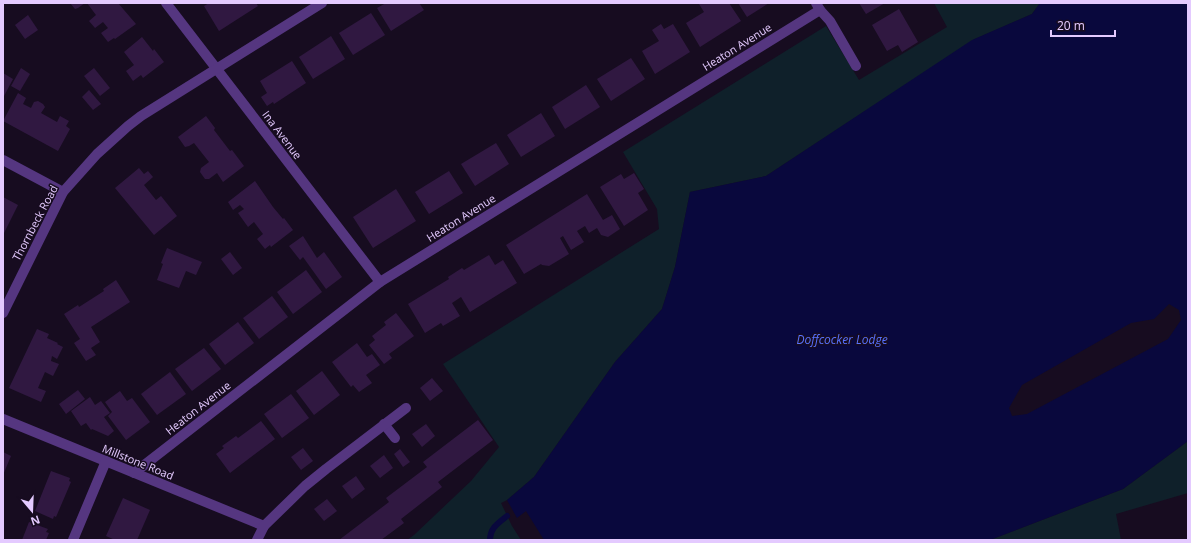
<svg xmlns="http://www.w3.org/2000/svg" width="1191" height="543" viewBox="0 0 1191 543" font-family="'Open Sans',sans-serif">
<rect width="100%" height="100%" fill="#170c20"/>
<!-- green -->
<g fill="#0f202a">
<polygon points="934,3 1040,3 1032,14 975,39 766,176 690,192 675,267 662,309 615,362 534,477 507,500 501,503 512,526 521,540 407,540 414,535 471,481 499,447 443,364 659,229 657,209 623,152 826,26 859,80 947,27"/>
<polygon points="1188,441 1188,493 1116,514 1121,540 990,540 1123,489"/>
</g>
<!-- water -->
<path fill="#09083d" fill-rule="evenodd" d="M1040 3H1188V441L1123 489 990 540H544L526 511 517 518 507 500 534 477 615 362 662 309 675 267 690 192 766 176 972 40 1032 14ZM1169 304 1179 310 1181 320 1168 339 1027 414 1012 416 1009 408 1022 385 1131 323 1154 319Z"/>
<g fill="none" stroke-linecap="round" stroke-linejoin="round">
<!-- stream -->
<path stroke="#09083d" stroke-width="6" d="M490 540C490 528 498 523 507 516"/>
</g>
<!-- building -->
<g fill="#301841">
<polygon points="70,3 85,3 78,8 75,9"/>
<polygon points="87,3 118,3 136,24 115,39 114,38 108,42 101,33 108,28 103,22 95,28 89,21 96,15"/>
<polygon points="209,3 256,3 258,6 219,31 204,6"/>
<polygon points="386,3 419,3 424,10 391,31 377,8"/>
<polygon points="701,3 729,3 741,21 700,47 686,23 704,12 699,4"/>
<polygon points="738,3 769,3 747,17"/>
<polygon points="859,3 885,3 866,14"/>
<polygon points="899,9 918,42 902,52 898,45 887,51 872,25"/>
<polygon points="371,13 385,35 353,55 339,33"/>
<polygon points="28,15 38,30 25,39 15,25"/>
<polygon points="661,24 664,29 673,24 690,52 655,74 642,51 659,41 652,30"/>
<polygon points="331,36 345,59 313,79 299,57"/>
<polygon points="142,37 153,51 154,49 164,62 143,78 141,75 133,81 126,71 134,65 124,52"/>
<polygon points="631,58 645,79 611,101 597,79"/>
<polygon points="292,61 306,83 274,104 273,102 267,106 261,97 267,93 260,81"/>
<polygon points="21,68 30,74 20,91 11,86"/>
<polygon points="94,68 110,88 100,96 84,76"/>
<polygon points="3,73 13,79 3,98"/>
<polygon points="586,85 600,107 565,129 552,107"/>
<polygon points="89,90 101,104 93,110 82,97"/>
<polygon points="18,93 26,98 23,104 31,108 34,102 38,101 43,104 45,107 41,113 57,122 60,116 69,121 66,126 70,129 58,151 3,121"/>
<polygon points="541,113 555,136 521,157 507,135"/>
<polygon points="206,116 215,128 214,130 230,151 232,150 244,166 223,182 217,173 209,179 205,179 200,172 201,168 209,162 194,143 189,146 185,147 178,137"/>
<polygon points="496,143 509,164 475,186 461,164"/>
<polygon points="139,168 144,174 148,171 153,177 144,185 156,200 161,196 177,216 154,235 115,188"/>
<polygon points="449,171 463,193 429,214 415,192"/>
<polygon points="634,173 644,189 638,193 648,210 624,226 600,187 621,174 624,179"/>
<polygon points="255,181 273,207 283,219 284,218 293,230 271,247 270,245 265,249 257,239 263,234 254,222 248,227 238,213 244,209 240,205 233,210 228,202"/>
<polygon points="396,189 416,221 373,248 353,217"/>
<polygon points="587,194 603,220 612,215 620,229 608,237 601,235 597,228 589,233 585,226 577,231 584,242 571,250 563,236 560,238 569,254 549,266 542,265 541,264 524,274 506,245"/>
<polygon points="3,197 18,205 3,235"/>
<polygon points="303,236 317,258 324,252 342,277 326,289 303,257 300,260 289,246"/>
<polygon points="167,248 202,262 196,275 186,271 179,288 157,280 163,264 161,263"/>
<polygon points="230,252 242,268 233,275 221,259"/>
<polygon points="489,255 495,265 503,260 517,283 470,312 461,297 452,303 460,316 443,326 441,323 425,333 408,304 449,279 448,277 462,268 464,270"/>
<polygon points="306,270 322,292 293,314 277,292"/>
<polygon points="116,280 130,302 91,327 100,342 91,348 96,355 86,361 74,343 80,339 64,314 78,305 79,307 104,291 103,289"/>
<polygon points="272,296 288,317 259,339 243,318"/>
<polygon points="396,313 414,336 389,354 392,358 384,364 369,345 375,340 372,336 386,325 384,322"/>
<polygon points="238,322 254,343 225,365 209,344"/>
<polygon points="37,329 49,334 47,338 58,343 57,344 63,347 57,359 52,356 51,361 59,364 53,376 45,372 38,388 46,391 41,402 9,388"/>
<polygon points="357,343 367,357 372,354 380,365 366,375 372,383 359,392 353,385 351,387 332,362"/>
<polygon points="204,348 221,369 192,391 175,369"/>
<polygon points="322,371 340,395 314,415 296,391"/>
<polygon points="170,372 186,394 157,415 141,394"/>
<polygon points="432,378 443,391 430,401 420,388"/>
<polygon points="78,390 85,399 66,414 59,404"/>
<polygon points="120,391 127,401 132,398 150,422 126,440 108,416 112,412 105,402"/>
<polygon points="291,394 309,418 282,438 264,414"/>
<polygon points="90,397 95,405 101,401 110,413 104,417 114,431 108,436 92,429 91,430 86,423 81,426 71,411"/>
<polygon points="478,420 493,440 438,482 442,487 401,519 404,523 381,540 339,540 389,502 386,498 427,467 423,462"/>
<polygon points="261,421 275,439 230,473 216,454 224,448 222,446 236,436 238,438"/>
<polygon points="426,424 435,436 422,447 412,434"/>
<polygon points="303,448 313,461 301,470 291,457"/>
<polygon points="400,449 410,462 403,467 394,454"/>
<polygon points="3,452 11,456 3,475"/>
<polygon points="384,455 393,468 380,478 370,466"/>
<polygon points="51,471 70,478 69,481 71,482 56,517 54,516 53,519 35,511"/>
<polygon points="356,476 365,489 352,499 342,486"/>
<polygon points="123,498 150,510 137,540 115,540 106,536"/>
<polygon points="327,499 337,511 324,521 314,509"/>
<polygon points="29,522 48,529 46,532 49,533 46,540 22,540"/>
</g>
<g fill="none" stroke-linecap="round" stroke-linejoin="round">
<!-- street -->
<g stroke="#553680" stroke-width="10">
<polyline points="166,3 380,282"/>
<polyline points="816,3 820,10 830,21 856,66"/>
<polyline points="3,160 63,192"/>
<polyline points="3,313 63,192 97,154 128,126 141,116 322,3"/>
<polyline points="3,419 264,526"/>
<polyline points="384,424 395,438"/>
<polyline points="134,473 380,282 820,10"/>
<polyline points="73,540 106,461"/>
<polyline points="257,540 264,526 305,486 326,469 406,408"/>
</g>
</g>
<g text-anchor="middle" stroke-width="3" stroke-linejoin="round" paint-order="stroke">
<!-- street labels -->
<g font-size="11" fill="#e4caff" stroke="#170c20">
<text transform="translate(737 47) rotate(-32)" y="4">Heaton Avenue</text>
<text transform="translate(282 135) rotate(53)" y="4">Ina Avenue</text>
<text transform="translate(461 218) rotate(-32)" y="4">Heaton Avenue</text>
<text transform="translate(35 223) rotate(-62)" y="4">Thornbeck Road</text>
<text transform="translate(198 408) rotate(-38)" y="4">Heaton Avenue</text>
<text transform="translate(138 462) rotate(22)" y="4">Millstone Road</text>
</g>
<!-- water labels -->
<g font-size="12" font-style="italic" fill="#5872ff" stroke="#170c20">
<text x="842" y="344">Doffcocker Lodge</text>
</g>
</g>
<!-- border -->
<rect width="1191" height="543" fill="none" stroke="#e4caff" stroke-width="8"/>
<!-- north arrow -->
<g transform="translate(32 511) rotate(161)" stroke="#170c20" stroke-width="3" paint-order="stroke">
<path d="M0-3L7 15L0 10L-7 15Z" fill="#e4caff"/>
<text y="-6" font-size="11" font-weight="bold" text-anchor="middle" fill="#e4caff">N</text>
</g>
<!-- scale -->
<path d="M1051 30v6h64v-6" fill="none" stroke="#e4caff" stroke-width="2"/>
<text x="1057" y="30" font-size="12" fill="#e4caff" stroke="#170c20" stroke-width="3" paint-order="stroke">20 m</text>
</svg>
